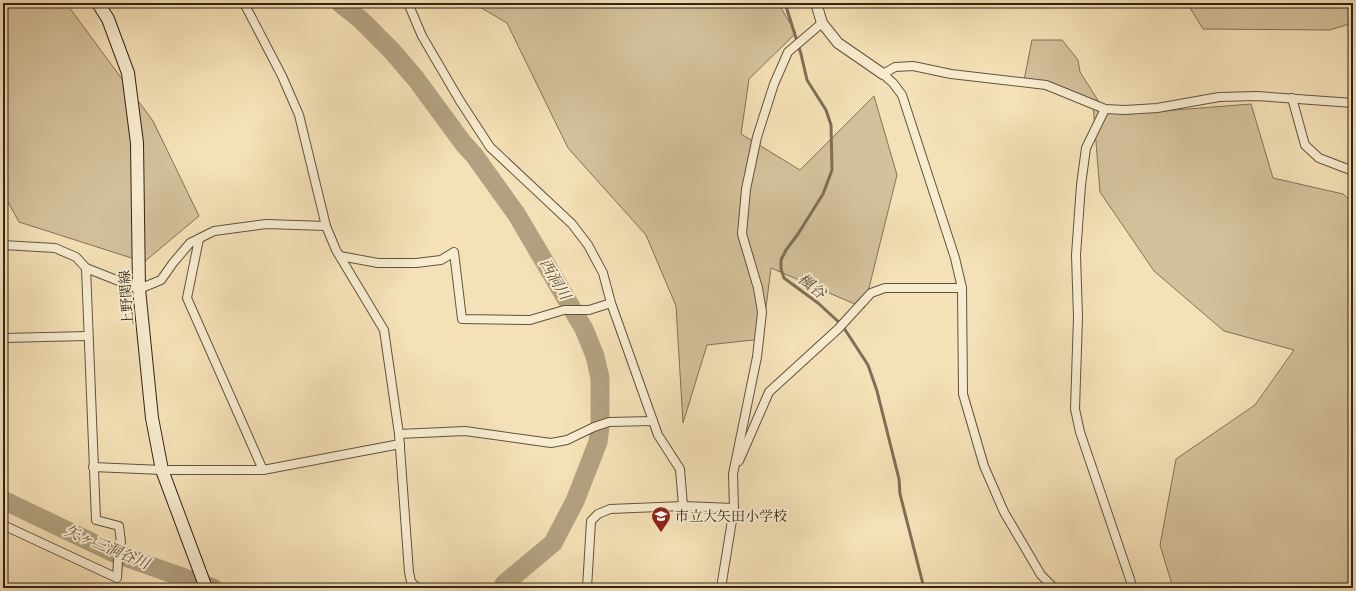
<svg xmlns="http://www.w3.org/2000/svg" width="1356" height="591" viewBox="0 0 1356 591" font-family="Alegreya,'Noto Serif JP',serif">
<rect width="100%" height="100%" fill="#f5e1b7"/>
<filter id="stains"><feTurbulence type="fractalNoise" baseFrequency=".005" numOctaves="4"/><feColorMatrix values="0 0 0 0 .2 0 0 0 0 .09 0 0 0 0 .02 0 0 0 .5 -.17"/></filter>
<radialGradient id="worn" r=".72"><stop offset=".6" stop-color="#630" stop-opacity="0"/><stop offset="1" stop-color="#630" stop-opacity=".3"/></radialGradient>
<!-- green -->
<g fill="#d4c19c" stroke="#827259">
<polygon points="3,3 66,3 153,121 199,216 144,262 19,222 3,193"/>
<polygon points="473,3 778,3 796,33 749,79 741,134 800,170 874,96 897,175 864,308 771,268 762,339 707,345 683,423 676,306 646,235 568,148 507,23"/>
<polygon points="1187,3 1353,3 1353,23 1329,30 1203,29"/>
<polygon points="1032,40 1062,40 1078,60 1080,72 1101,105 1046,88 1023,85"/>
<polygon points="1251,104 1273,178 1343,194 1353,203 1353,588 1173,588 1160,545 1176,459 1255,405 1294,350 1224,331 1154,271 1100,192 1093,105 1125,114"/>
</g>
<g fill="none" stroke-linecap="round" stroke-linejoin="round">
<!-- stream -->
<polyline stroke="#7e6f56" stroke-width="3" points="785,3 801,54 807,80 826,110 831,125 832,170 823,194 798,234 786,250 781,260 781,269 784,278 818,303 842,325 868,365 877,391 899,479 900,494 924,588"/>
<!-- river -->
<g stroke="#b2a180" stroke-width="19">
<polyline points="340,3 360,19 392,51 416,79 463,143 474,155 517,215 584,329 595,356 600,378 600,426 598,442 575,501 553,543 504,584 503,588"/>
<polyline points="3,500 114,553 213,588"/>
</g>
<!-- minor casing -->
<g stroke="#61533e" stroke-width="10">
<g id="minor">
<polyline points="244,3 282,76 299,115 326,226 336,250 384,330 399,434 409,572 411,582 418,588"/>
<polyline points="408,3 422,36 460,101 490,147 572,224 588,245 603,273 611,303 658,435 680,469 683,506"/>
<polyline points="1292,98 1305,145 1319,158 1353,171"/>
<polyline points="1105,109 1086,148 1081,185 1076,255 1078,317 1075,409 1080,432 1133,588"/>
<polyline points="199,239 187,298 263,470"/>
<polyline points="3,245 55,248 76,257 86,268 139,289 161,280 173,263 190,243 214,231 266,224 326,226"/>
<polyline points="340,256 378,263 416,263 441,260 454,252 462,319 530,320 564,310 589,310 611,303"/>
<polyline points="3,338 88,336"/>
<polyline points="399,434 465,431 551,443 567,440 594,427 609,422 653,421"/>
<polyline points="739,461 769,392 838,329 871,293 885,288 962,288"/>
<polyline points="93,467 162,470 263,470 400,444"/>
<polyline points="3,525 117,578 119,543 121,542 119,526 96,520 86,268"/>
<polyline points="587,588 591,521 598,514 610,509 683,506 734,508"/>
<polyline points="721,588 734,508 733,474 757,357 762,312 758,288 742,234 746,189 757,137 774,84 788,52 822,23"/>
<polyline points="1054,588 1041,575 1004,512 984,466 963,394 962,288 955,258 902,95 893,83 883,74 895,67 913,66 951,74 1046,85 1105,109 1125,110 1157,108 1219,97 1257,96 1353,103"/>
</g>
</g>
<!-- tertiary casing -->
<g stroke="#61533e" stroke-width="12">
<polyline id="tertiary" points="816,3 822,23 838,43 883,74"/>
</g>
<!-- secondary casing -->
<g stroke="#302416" stroke-width="14">
<polyline id="secondary" points="98,3 108,19 128,73 137,143 139,289 152,418 162,470 206,588"/>
</g>
<!-- minor -->
<use href="#minor" stroke="#f8ecd0" stroke-width="8"/>
<!-- tertiary -->
<use href="#tertiary" stroke="#f8ecd0" stroke-width="10"/>
<!-- secondary -->
<use href="#secondary" stroke="#f8ecd0" stroke-width="12"/>
</g>
<!-- icons -->
<defs>
<g id="school-pin" transform="scale(1)"><path d="M0 17L-7.5 6A9.5 9.5 0 1 1 7.5 6Z" fill="#8f2418" stroke="#f8ecd0"/><path d="M0-5L7-2L0 1L-7-2ZM-4 1L0 2.5L4 1V4Q0 6-4 4Z" fill="#fff"/></g>
</defs>
<g fill-rule="evenodd">
<use href="#school-pin" x="661" y="516"/>
</g>
<g text-anchor="middle" stroke-width="4" stroke-linejoin="round" paint-order="stroke">
<!-- street labels -->
<g font-size="14" fill="#302416" stroke="#f8ecd0">
<text transform="translate(126 298) rotate(-94)" y="5">上野関線</text>
</g>
<!-- poi labels -->
<g font-size="14" fill="#302416" stroke="#f8ecd0" text-anchor="start">
<text x="675" y="521">市立大矢田小学校</text>
</g>
<!-- water labels -->
<g font-size="15" font-style="italic" fill="#5e503b" stroke="#f8ecd0">
<text transform="translate(555 279) rotate(59)" y="5">西洞川</text>
<text transform="translate(812 286) rotate(39)" y="5">楓谷</text>
<text transform="translate(107 547) rotate(23)" y="5">矢ヶ三洞谷川</text>
</g>
</g>
<!-- margin -->
<rect width="1356" height="591" fill="none" stroke="#f5e1b7" stroke-width="16"/>
<rect x="4" y="4" width="1348" height="583" fill="none" stroke="#302416" stroke-width="2"/>
<rect x="8" y="8" width="1340" height="575" fill="none" stroke="#302416"/>
<rect width="100%" height="100%" filter="url(#stains)"/>
<rect width="100%" height="100%" fill="url(#worn)"/>
</svg>
